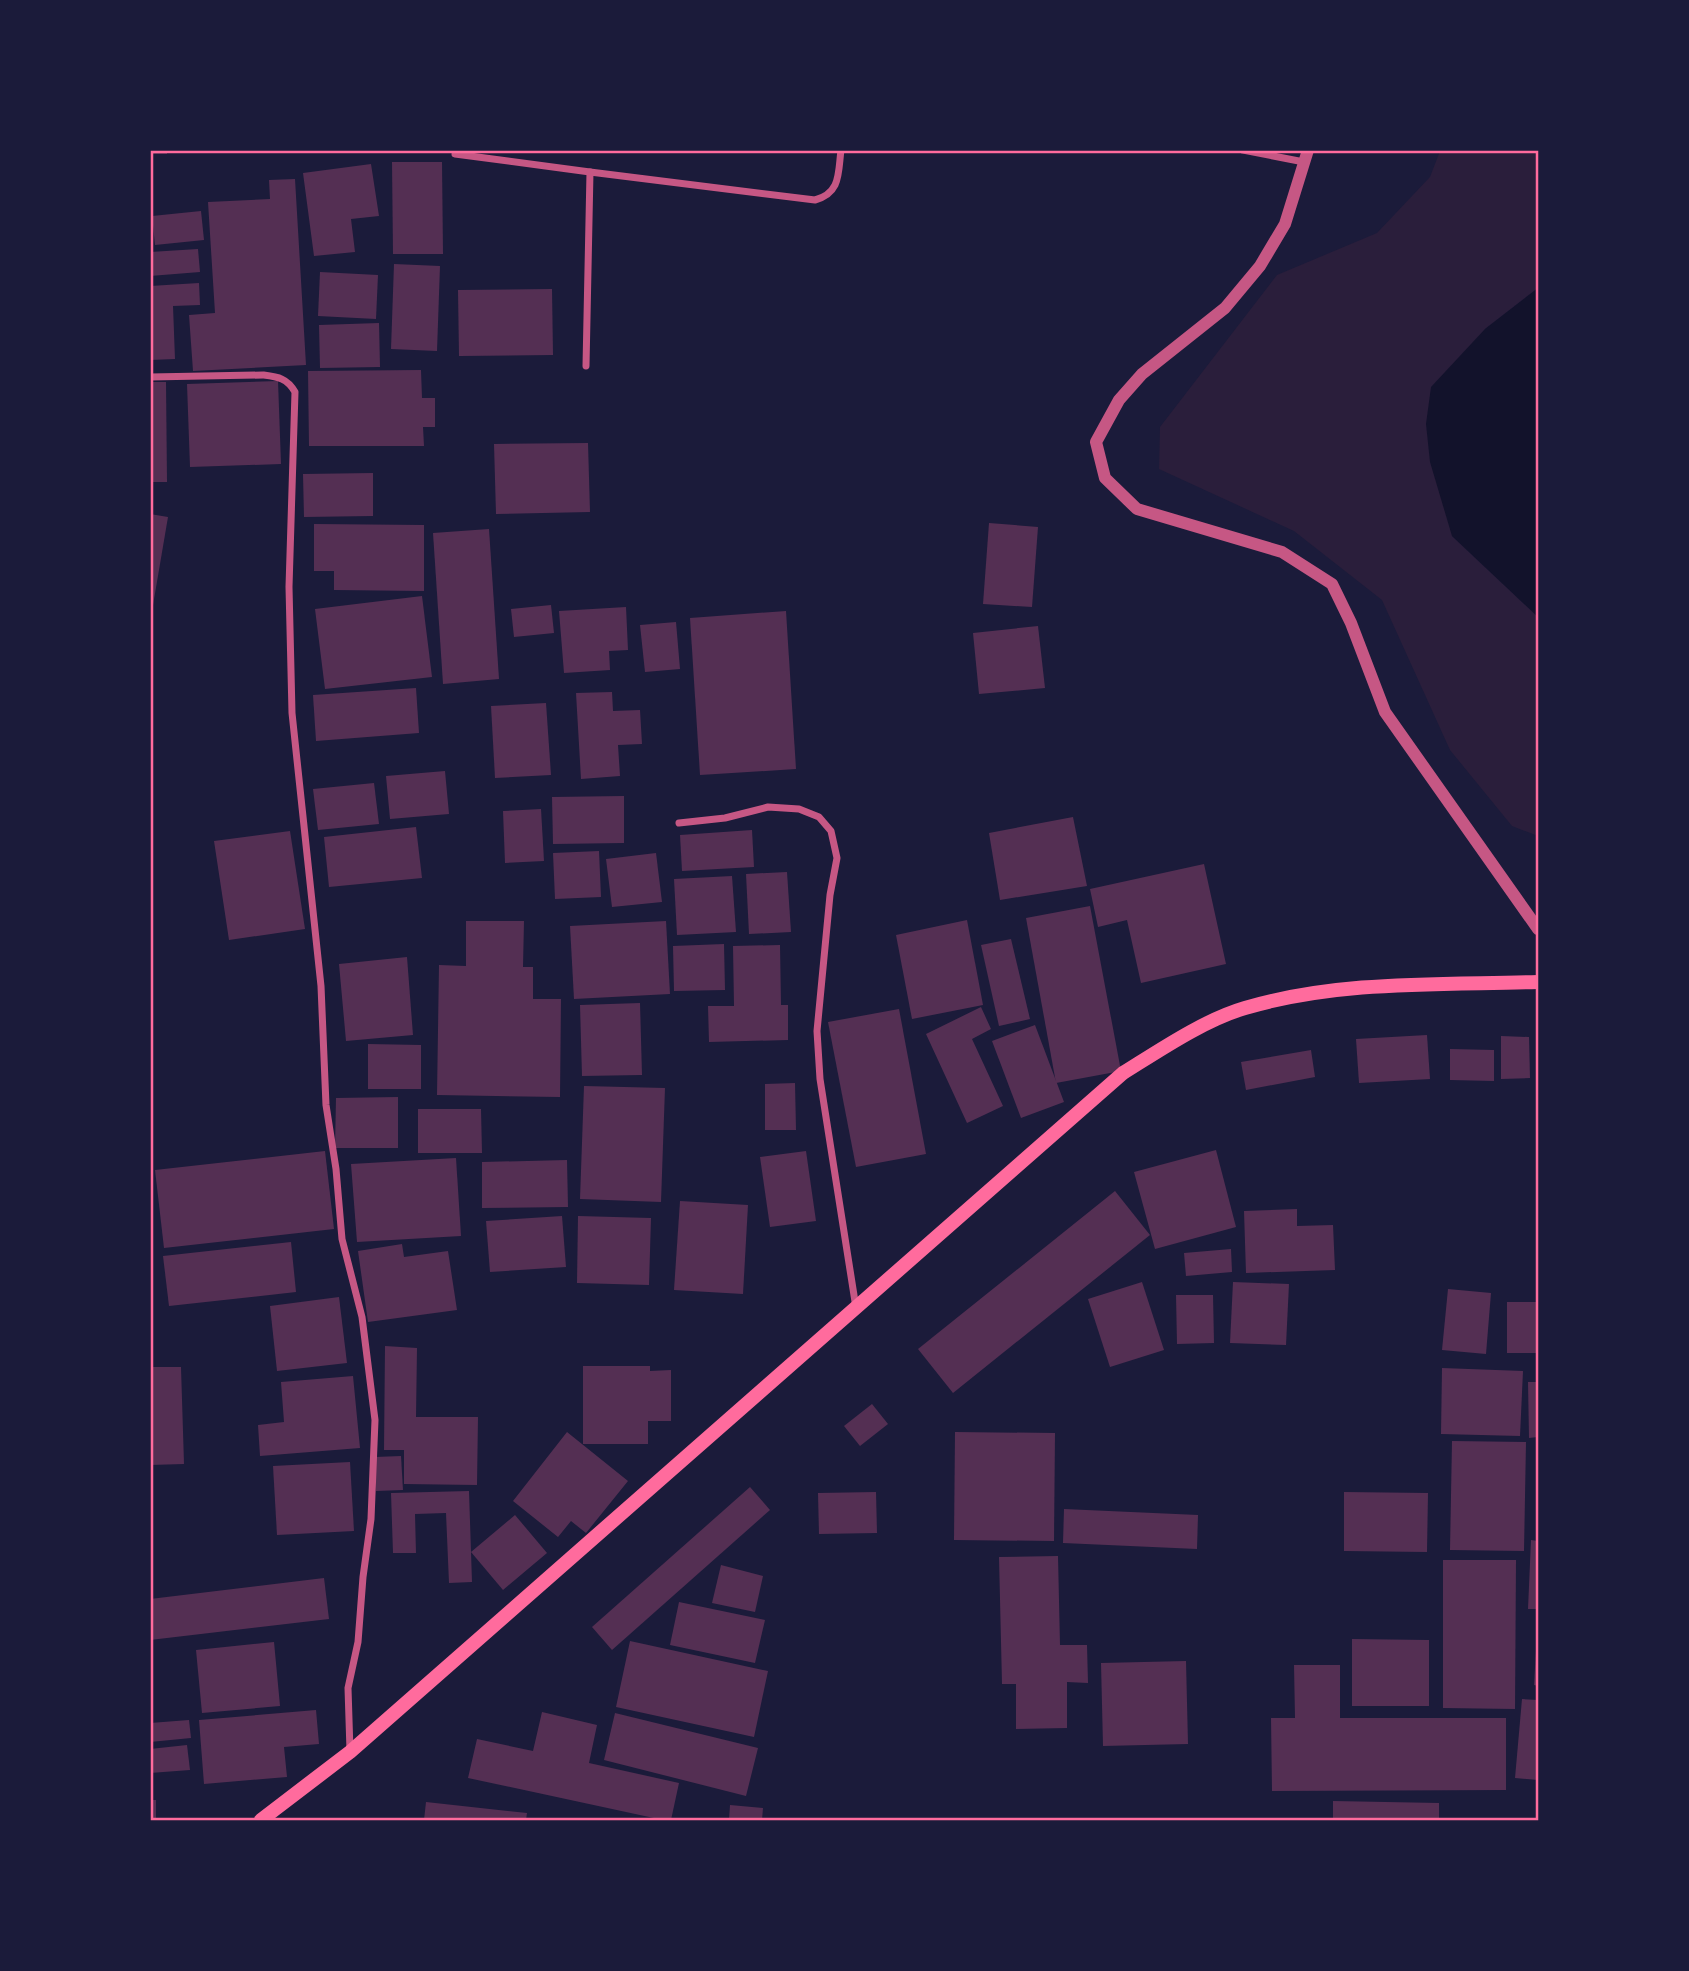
<svg xmlns="http://www.w3.org/2000/svg" width="1689" height="1971" viewBox="0 0 1689 1971" font-family="Roboto,sans-serif">
<rect width="100%" height="100%" fill="#1b1b3a"/>
<!-- green -->
<polygon fill="#2a1e3b" points="1440,151 1538,151 1538,288 1485,329 1452,536 1538,617 1538,836 1512,826 1450,750 1382,600 1294,531 1159,469 1160,427 1277,275 1377,233 1430,177"/>
<!-- water -->
<polygon fill="#12122b" points="1538,288 1538,617 1452,536 1430,462 1426,424 1431,387 1485,329"/>
<!-- building -->
<g fill="#542f53">
<rect x="150" y="150" width="17" height="4"/>
<polygon points="392,162 442,162 443,254 393,254"/>
<polygon points="371,164 379,216 351,219 355,252 314,256 303,173"/>
<polygon points="295,179 306,365 193,371 189,315 215,313 208,202 270,199 269,180"/>
<polygon points="201,211 204,240 155,245 152,216"/>
<polygon points="198,249 200,272 150,276 150,252"/>
<polygon points="394,264 440,266 437,351 391,349"/>
<polygon points="320,272 378,275 376,319 318,316"/>
<polygon points="199,283 200,305 173,306 175,359 150,360 150,286"/>
<polygon points="552,289 553,355 459,356 458,290"/>
<polygon points="379,323 380,367 320,368 319,325"/>
<polygon points="421,370 422,398 435,398 435,427 423,427 424,446 309,446 308,371"/>
<polygon points="278,381 281,464 190,467 187,384"/>
<polygon points="150,382 166,382 167,482 150,482"/>
<polygon points="588,443 590,512 496,514 494,444"/>
<polygon points="373,473 373,516 304,517 303,474"/>
<polygon points="150,514 168,517 152,611 150,611"/>
<polygon points="989,523 1038,527 1032,607 983,604"/>
<polygon points="314,524 424,525 424,591 334,590 334,571 314,571"/>
<polygon points="489,529 499,679 443,684 433,533"/>
<polygon points="422,596 432,677 325,689 315,609"/>
<polygon points="551,605 554,633 514,637 511,609"/>
<polygon points="626,607 628,650 609,651 610,670 564,673 559,611"/>
<polygon points="786,611 796,769 700,775 690,618"/>
<polygon points="676,622 680,669 645,672 640,625"/>
<polygon points="1038,626 1045,688 979,694 973,633"/>
<polygon points="416,688 419,733 316,741 313,695"/>
<polygon points="612,692 613,711 640,710 642,744 618,745 620,776 581,779 576,693"/>
<polygon points="546,703 551,775 495,778 491,706"/>
<polygon points="445,771 449,814 390,819 386,776"/>
<polygon points="374,783 379,824 318,830 313,789"/>
<polygon points="624,796 624,843 553,844 552,797"/>
<polygon points="541,809 544,861 505,863 503,811"/>
<polygon points="1073,817 1087,886 1000,900 989,833"/>
<polygon points="416,827 422,878 329,887 324,837"/>
<polygon points="752,830 754,867 682,871 680,835"/>
<polygon points="290,831 305,929 229,940 214,841"/>
<polygon points="599,851 601,897 555,899 553,853"/>
<polygon points="656,853 662,902 612,907 606,859"/>
<polygon points="1204,864 1226,964 1141,983 1127,920 1098,927 1090,889"/>
<polygon points="787,872 791,932 749,934 746,874"/>
<polygon points="732,876 736,932 677,935 674,879"/>
<polygon points="1090,906 1121,1071 1056,1083 1026,918"/>
<polygon points="967,920 983,1005 912,1019 896,935"/>
<polygon points="466,921 524,921 523,967 533,967 533,999 561,999 560,1097 437,1095 439,965 466,966"/>
<polygon points="666,921 670,994 574,999 570,926"/>
<polygon points="1011,939 1030,1019 999,1026 981,945"/>
<polygon points="724,944 725,990 674,991 673,946"/>
<polygon points="780,945 781,1005 788,1005 788,1040 709,1042 708,1006 734,1006 733,946"/>
<polygon points="407,957 413,1035 346,1041 339,964"/>
<polygon points="640,1003 642,1075 582,1076 580,1005"/>
<polygon points="981,1007 991,1029 972,1039 1003,1106 967,1123 926,1034"/>
<polygon points="899,1009 926,1154 856,1167 828,1022"/>
<polygon points="1035,1025 1064,1102 1021,1118 992,1041"/>
<polygon points="1427,1035 1430,1079 1359,1083 1356,1039"/>
<polygon points="1501,1036 1529,1037 1530,1078 1501,1079"/>
<polygon points="368,1044 421,1045 421,1089 368,1089"/>
<polygon points="1450,1049 1494,1050 1494,1081 1450,1080"/>
<polygon points="1311,1050 1315,1077 1246,1090 1241,1062"/>
<polygon points="795,1083 796,1130 765,1130 765,1084"/>
<polygon points="584,1086 665,1088 661,1202 580,1199"/>
<polygon points="398,1097 398,1148 335,1148 336,1098"/>
<polygon points="418,1109 481,1109 482,1153 418,1153"/>
<polygon points="1216,1150 1236,1227 1155,1249 1134,1172"/>
<polygon points="325,1151 334,1229 164,1248 155,1170"/>
<polygon points="806,1151 816,1221 770,1227 760,1157"/>
<polygon points="456,1158 461,1236 357,1242 351,1164"/>
<polygon points="567,1160 568,1207 482,1208 482,1162"/>
<polygon points="1115,1191 1150,1235 953,1393 918,1349"/>
<polygon points="680,1201 748,1205 743,1294 674,1290"/>
<polygon points="1297,1209 1297,1226 1333,1225 1335,1270 1246,1273 1244,1211"/>
<polygon points="562,1216 566,1267 490,1272 486,1221"/>
<polygon points="578,1216 651,1218 649,1285 577,1283"/>
<polygon points="291,1242 296,1292 169,1306 163,1256"/>
<polygon points="402,1244 404,1257 448,1251 457,1310 368,1322 358,1251"/>
<polygon points="1231,1249 1232,1272 1186,1276 1184,1253"/>
<polygon points="1142,1282 1164,1350 1110,1367 1088,1299"/>
<polygon points="1233,1282 1289,1284 1286,1345 1230,1343"/>
<polygon points="1448,1289 1491,1293 1486,1354 1442,1350"/>
<polygon points="1176,1295 1213,1295 1214,1343 1177,1344"/>
<polygon points="339,1297 347,1363 277,1371 270,1306"/>
<rect x="1507" y="1302" width="31" height="51"/>
<polygon points="385,1346 417,1348 416,1417 478,1417 477,1485 404,1484 404,1450 384,1450"/>
<polygon points="583,1366 650,1366 650,1371 671,1370 671,1421 648,1421 648,1444 583,1444"/>
<polygon points="150,1367 181,1367 184,1464 150,1465"/>
<polygon points="1442,1368 1523,1371 1520,1436 1441,1434"/>
<polygon points="353,1376 360,1448 260,1456 258,1425 284,1422 281,1382"/>
<polygon points="1528,1382 1538,1382 1538,1437 1529,1438"/>
<polygon points="872,1404 888,1424 860,1446 844,1426"/>
<polygon points="567,1432 628,1481 586,1533 571,1521 558,1537 513,1501"/>
<polygon points="955,1432 1055,1433 1054,1541 954,1540"/>
<polygon points="1452,1441 1526,1442 1524,1551 1450,1550"/>
<polygon points="401,1456 403,1490 376,1491 375,1457"/>
<polygon points="350,1462 354,1531 277,1535 273,1466"/>
<polygon points="750,1487 770,1510 612,1650 592,1627"/>
<polygon points="469,1491 472,1582 449,1583 446,1513 415,1514 416,1553 393,1553 391,1493"/>
<polygon points="876,1492 877,1533 819,1534 818,1493"/>
<polygon points="1344,1492 1428,1493 1427,1552 1344,1551"/>
<polygon points="1064,1509 1198,1515 1197,1549 1063,1543"/>
<polygon points="515,1515 547,1553 503,1590 471,1552"/>
<polygon points="1531,1540 1538,1541 1538,1609 1528,1609"/>
<polygon points="1058,1556 1060,1645 1087,1645 1088,1683 1067,1682 1067,1728 1016,1729 1016,1684 1002,1684 999,1557"/>
<polygon points="1443,1560 1516,1560 1515,1709 1443,1708"/>
<polygon points="721,1565 763,1576 755,1612 712,1603"/>
<polygon points="324,1578 329,1619 150,1640 150,1599"/>
<polygon points="679,1602 765,1620 755,1663 670,1645"/>
<polygon points="1352,1639 1429,1640 1429,1706 1352,1706"/>
<polygon points="630,1641 768,1671 754,1737 616,1707"/>
<polygon points="274,1642 280,1706 202,1713 196,1650"/>
<polygon points="1536,1651 1538,1651 1538,1686 1534,1685"/>
<polygon points="1186,1661 1188,1744 1103,1746 1101,1663"/>
<polygon points="1294,1665 1340,1665 1340,1718 1506,1718 1506,1790 1272,1791 1271,1718 1295,1718"/>
<polygon points="1522,1699 1538,1700 1538,1780 1515,1778"/>
<polygon points="316,1710 319,1744 284,1747 287,1777 204,1784 199,1720"/>
<polygon points="542,1712 597,1725 589,1763 679,1783 671,1820 663,1820 468,1778 477,1739 533,1751"/>
<polygon points="615,1713 758,1748 746,1796 604,1760"/>
<polygon points="189,1720 191,1738 150,1742 150,1723"/>
<polygon points="187,1745 190,1770 150,1773 150,1749"/>
<rect x="150" y="1800" width="6" height="20"/>
<polygon points="1333,1801 1439,1803 1439,1820 1333,1820"/>
<polygon points="426,1802 527,1813 526,1820 424,1820"/>
<polygon points="730,1805 763,1808 762,1820 729,1820"/>
</g>
<g fill="none" stroke-linecap="round" stroke-linejoin="round">
<!-- minor -->
<g stroke="#c65784" stroke-width="7">
<polyline points="1243,150 1304,162"/>
<polyline points="455,154 590,172"/>
<path d="M586 366 590 172 815 200C841 193 838 173 841 150"/>
<path d="M150 377 263 375C278 377 287 378 295 392L289 587 292 713 321 986 326 1105 336 1169 342 1239 362 1317 375 1420 371 1519 363 1577 358 1642 348 1688 350 1751"/>
<polyline points="679,823 725,818 768,807 799,809 819,817 831,831 837,858 830,895 817,1031 820,1079 856,1308"/>
</g>
<!-- tertiary -->
<polyline stroke="#c65784" stroke-width="12" points="1308,150 1285,224 1260,266 1225,308 1142,374 1119,400 1096,442 1105,478 1137,509 1282,552 1332,584 1351,623 1385,712 1538,929"/>
<!-- secondary -->
<path stroke="#ff6b9d" stroke-width="14" d="M261 1820 350 1752 1123 1073C1160 1050 1204 1020 1245 1008 1340 980 1441 985 1538 982"/>
</g>
<!-- border -->
<rect width="1689" height="1971" fill="none" stroke="#1b1b3a" stroke-width="304"/>
<rect x="152" y="152" width="1385" height="1667" fill="none" stroke="#ff6b9d" stroke-width="2.5"/>
</svg>
